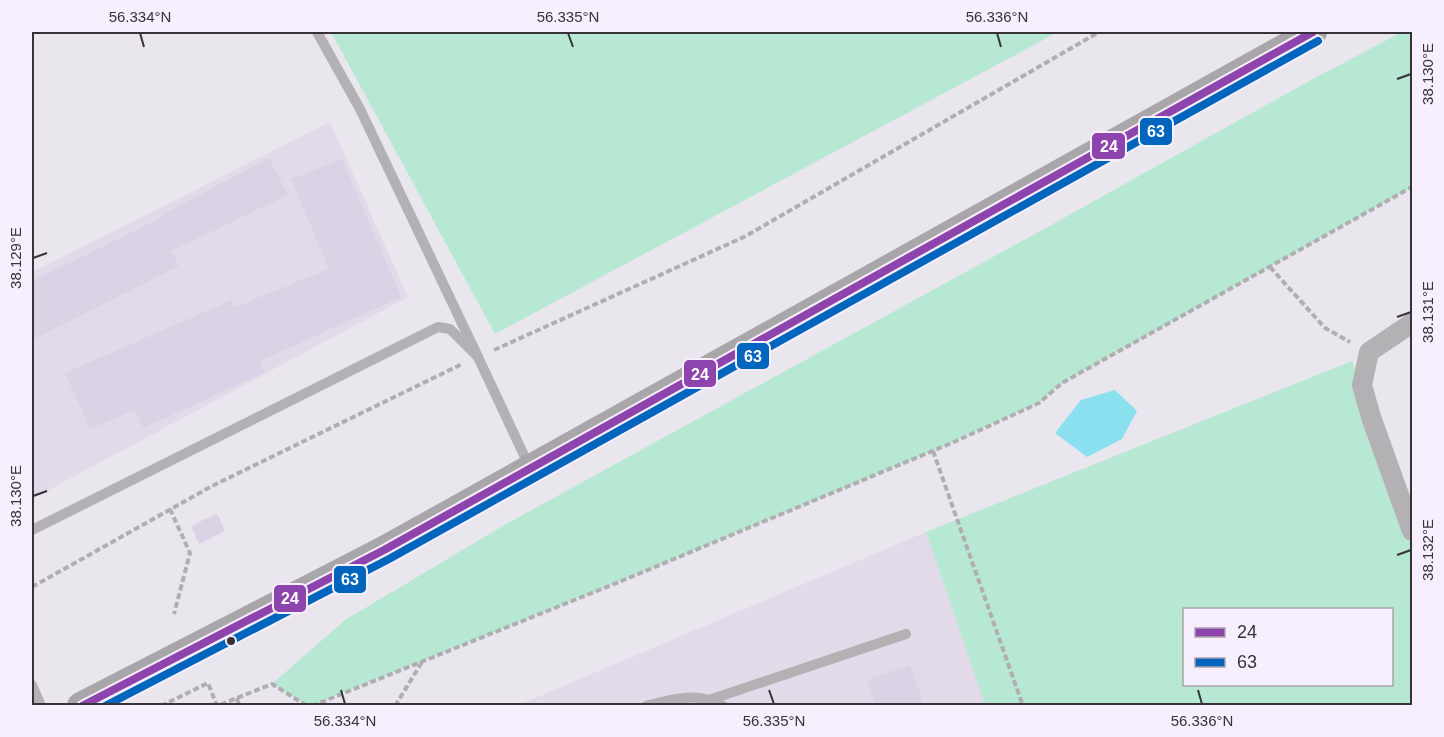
<svg xmlns="http://www.w3.org/2000/svg" width="1444" height="737" viewBox="0 0 1444 737" font-family="Arial,sans-serif">
<rect width="100%" height="100%" fill="#eae6ee"/>
<!-- built -->
<g fill="#e2dae8">
<polygon points="330,122 408,297 32,499 32,272"/>
<polygon points="926,532 985,705 516,706"/>
</g>
<!-- green -->
<g fill="#b6e8d4" fill-rule="evenodd">
<polygon points="331,32 1058,32 495,334"/>
<polygon points="1402,32 1412,32 1412,187 1062,383 1039,403 933,451 619,582 312,705 307,705 272,684 345,620 508,523 1035,234 1311,80"/>
<path d="M1352 361 1362 385 1412 531V705H985L926 532ZM1184 610H1392V684H1184Z"/>
</g>
<!-- water -->
<polygon fill="#8ae0ef" points="1115,390 1137,411 1122,439 1087,457 1055,433 1081,400"/>
<!-- building -->
<g fill="#dad2e5">
<polygon points="269,158 288,195 171,251 179,266 32,340 32,281 163,217 162,215"/>
<polygon points="342,159 401,297 260,361 265,372 143,428 135,410 90,429 65,373 232,300 235,307 329,269 291,179"/>
<polygon points="217,513 225,531 199,544 191,526"/>
<polygon points="910,665 924,705 876,705 867,680"/>
</g>
<g fill="none" stroke-linecap="round" stroke-linejoin="round">
<!-- path -->
<g stroke="#b0aeb1" stroke-width="4" stroke-dasharray="6 3" stroke-linecap="butt">
<polyline points="1270,267 1325,328 1350,342"/>
<polyline points="494,350 744,237 1099,32"/>
<polyline points="933,451 1023,706"/>
<polyline points="170,509 190,553 174,614"/>
<polyline points="32,587 212,486 462,364"/>
<polyline points="237,698 239,706"/>
<polyline points="161,706 208,683 217,706 272,684 307,706"/>
<polyline points="312,706 619,582 954,442 1039,403 1062,383 1412,187"/>
<polyline points="395,706 422,662"/>
</g>
<!-- service -->
<g stroke="#b3b1b3" stroke-width="10">
<polyline points="317,32 360,109 478,357 530,468"/>
<polyline points="32,530 438,327 450,329 478,357"/>
<polyline points="32,685 41,706"/>
<polyline points="712,699 906,634"/>
<path d="M646 706C672 699 698 691 723 706"/>
</g>
<!-- minor -->
<polyline stroke="#b3b1b3" stroke-width="20" points="1412,323 1369,352 1362,385 1371,417 1412,531"/>
<!-- secondary -->
<polyline stroke="#a9a6aa" stroke-width="28" points="81,706 384,550 1313,32"/>
<!-- bus-1 casing -->
<g stroke="#f8effe" stroke-width="12">
<polyline id="bus-1" points="82,706 384,550 1313,32"/>
</g>
<!-- bus-2 casing -->
<g stroke="#f8effe" stroke-width="12">
<polyline id="bus-2" points="105,706 389,559 1318,41"/>
</g>
<!-- bus-1 -->
<use href="#bus-1" stroke="#8e44ad" stroke-width="8"/>
<!-- bus-2 -->
<use href="#bus-2" stroke="#0065bd" stroke-width="8"/>
</g>
<!-- ticks -->
<path fill="none" stroke="#363238" stroke-width="2" d="M140 33 144 47M568 33 573 47M997 33 1001 47M1397 79 1411 74M33 258 47 253M1397 317 1411 312M33 496 47 491M1397 555 1411 550M341 690 345 704M769 690 774 704M1198 690 1202 704"/>
<!-- markers -->
<circle fill="#363238" stroke="#f8effe" stroke-width="2" cx="231" cy="641" r="5"/>
<g stroke="#f8effe" stroke-width="2">
<rect x="1139" y="117" width="34" height="29" rx="6" fill="#0065bd"/>
<rect x="1091" y="132" width="35" height="28" rx="6" fill="#8e44ad"/>
<rect x="736" y="342" width="34" height="28" rx="6" fill="#0065bd"/>
<rect x="683" y="359" width="34" height="29" rx="6" fill="#8e44ad"/>
<rect x="333" y="565" width="34" height="29" rx="6" fill="#0065bd"/>
<rect x="273" y="584" width="34" height="29" rx="6" fill="#8e44ad"/>
</g>
<g font-size="16" text-anchor="middle" font-weight="bold" fill="#fff">
<text x="1156" y="137">63</text>
<text x="1109" y="152">24</text>
<text x="753" y="362">63</text>
<text x="700" y="380">24</text>
<text x="350" y="585">63</text>
<text x="290" y="604">24</text>
</g>
<!-- border -->
<rect width="1444" height="737" fill="none" stroke="#f8effe" stroke-width="66"/>
<!-- legend -->
<rect x="1183" y="608" width="210" height="78" fill="#f8effe" stroke="#aaa3af" stroke-width="1.5"/>
<rect x="1195" y="628" width="30" height="9" fill="#8e44ad" stroke="#aaa3af" stroke-width="1.5"/>
<text x="1237" y="638" font-size="18" fill="#363238">24</text>
<rect x="1195" y="658" width="30" height="9" fill="#0065bd" stroke="#aaa3af" stroke-width="1.5"/>
<text x="1237" y="668" font-size="18" fill="#363238">63</text>
<rect x="33" y="33" width="1378" height="671" fill="none" stroke="#363238" stroke-width="2"/>
<g font-size="15" text-anchor="middle" fill="#363238">
<text x="140" y="22">56.334°N</text>
<text x="568" y="22">56.335°N</text>
<text x="997" y="22">56.336°N</text>
<text transform="translate(1428 74) rotate(-90)" y="5">38.130°E</text>
<text transform="translate(16 258) rotate(-90)" y="5">38.129°E</text>
<text transform="translate(1428 312) rotate(-90)" y="5">38.131°E</text>
<text transform="translate(16 496) rotate(-90)" y="5">38.130°E</text>
<text transform="translate(1428 550) rotate(-90)" y="5">38.132°E</text>
<text x="345" y="726">56.334°N</text>
<text x="774" y="726">56.335°N</text>
<text x="1202" y="726">56.336°N</text>
</g>
</svg>
